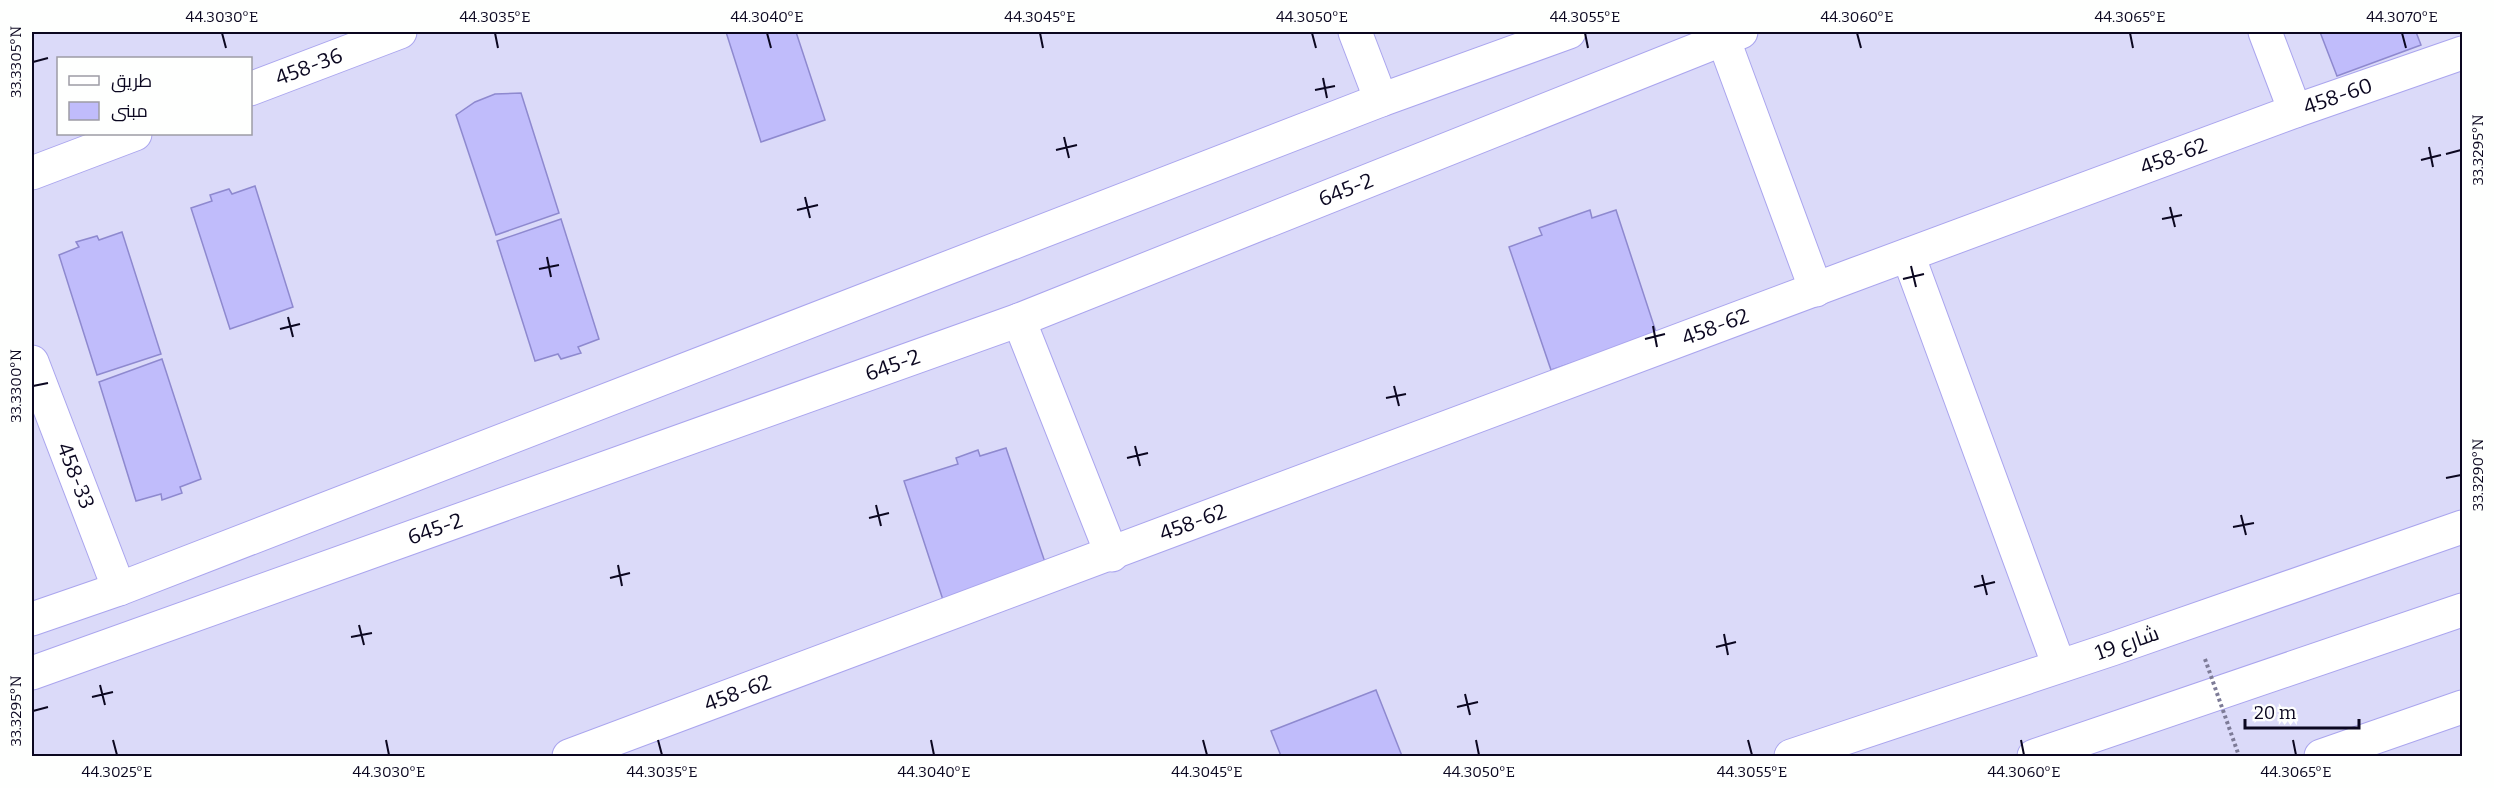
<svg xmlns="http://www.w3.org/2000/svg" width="2494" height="788" viewBox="0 0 2494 788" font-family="Bitter,Cairo,serif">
<rect width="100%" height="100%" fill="#dbdaf9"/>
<!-- building -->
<g fill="#c0bcfb" stroke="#8e89cf" stroke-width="1.5">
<polygon points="726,32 796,32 825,120 761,142"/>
<polygon points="2320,32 2416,32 2421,45 2337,76"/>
<polygon points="521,93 559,213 496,235 456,115 475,102 495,94"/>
<polygon points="255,186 293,307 230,329 191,208 212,201 210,195 229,189 232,194"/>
<polygon points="1590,210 1592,218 1616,210 1657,335 1551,370 1509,247 1542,235 1539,228"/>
<polygon points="561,219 599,339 578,347 581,353 561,359 558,354 535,361 497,241"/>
<polygon points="122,232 161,354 97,375 59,255 79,247 76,242 97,236 99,240"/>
<polygon points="162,359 201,479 180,487 182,493 162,500 161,494 136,501 99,382"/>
<polygon points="1006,448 1048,571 945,606 904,481 958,464 956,458 978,450 980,456"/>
<polygon points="1376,690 1402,756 1281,756 1271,731"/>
</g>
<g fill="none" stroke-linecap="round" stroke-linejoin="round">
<!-- minor casing -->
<g stroke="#aaa5ee" stroke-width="35">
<g id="minor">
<polyline points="1355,32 1381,100"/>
<polyline points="2265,32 2295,111"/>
<polyline points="1723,38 1816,290"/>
<path id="s1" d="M250 89 400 32"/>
<polyline points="32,173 135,134"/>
<polyline points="1908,255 2059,666"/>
<polyline points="1019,320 1112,555"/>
<path id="s2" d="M32 362 119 589"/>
<polyline points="32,619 119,589 1381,100 1569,32"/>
<path id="s3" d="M32 673 1019 320 1741 32"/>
<path id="s4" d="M569 756 1856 274 2295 111 2462 53"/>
<polyline points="1791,756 2112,649 2462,527"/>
</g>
</g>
<!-- highway casing -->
<g stroke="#aaa5ee" stroke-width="35">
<g id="highway">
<polyline points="2034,756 2462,610"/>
<polyline points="2321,756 2462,707"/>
</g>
</g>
<!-- minor -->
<use href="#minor" stroke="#fff" stroke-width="33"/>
<!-- highway -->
<use href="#highway" stroke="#fff" stroke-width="33"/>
<!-- path-bridge -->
<polyline stroke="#7d7b97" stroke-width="4" stroke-dasharray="3 3" stroke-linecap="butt" points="2205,659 2239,756"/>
</g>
<!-- ticks -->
<path fill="none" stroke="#0b0720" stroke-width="2" d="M222 33 226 48M495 33 498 48M767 33 771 48M1040 33 1043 48M1312 33 1316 48M1585 33 1588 48M1857 33 1861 48M2130 33 2133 48M2402 33 2406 48M33 62 48 58M1323 78 1327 98M1315 90 1335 86M1064 137 1069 158M2429 147 2433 167M1056 150 1077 145M2446 154 2461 150M2421 160 2441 155M805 197 810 218M2170 207 2175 227M797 210 818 205M2162 219 2182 215M547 257 551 277M1911 266 1916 287M539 269 559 265M1903 279 1924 274M288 317 293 337M1653 326 1657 347M280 329 300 324M1645 339 1665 334M33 386 48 383M1394 386 1399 406M1386 398 1406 394M1135 446 1140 466M1127 458 1148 453M2446 478 2461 475M876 505 881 526M2241 515 2246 535M869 518 889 513M2233 527 2254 523M618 565 622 586M1982 575 1987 595M610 578 630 573M1974 587 1995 582M359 625 364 645M1724 634 1728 655M351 637 372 633M1716 647 1736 642M100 685 105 705M1465 694 1470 715M92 697 113 692M1457 707 1478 702M33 711 48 707M113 740 117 755M386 740 389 755M658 740 662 755M931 740 934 755M1203 740 1207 755M1476 740 1479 755M1748 740 1752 755M2021 740 2024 755M2293 740 2296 755"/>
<g text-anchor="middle" stroke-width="6" stroke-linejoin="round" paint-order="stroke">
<!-- street labels -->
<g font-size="21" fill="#0b0720" stroke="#fefffe">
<text dy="7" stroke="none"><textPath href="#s1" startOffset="63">458-36</textPath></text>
<text dy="7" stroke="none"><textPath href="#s4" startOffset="1888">458-60</textPath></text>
<text dy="7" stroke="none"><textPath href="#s4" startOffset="1713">458-62</textPath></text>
<text dy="7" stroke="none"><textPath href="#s3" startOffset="1400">645-2</textPath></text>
<text dy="7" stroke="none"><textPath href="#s4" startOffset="1224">458-62</textPath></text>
<text dy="7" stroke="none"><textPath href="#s3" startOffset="914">645-2</textPath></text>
<text dy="7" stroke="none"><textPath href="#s2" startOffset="122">458-33</textPath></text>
<text dy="7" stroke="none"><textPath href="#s4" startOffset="666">458-62</textPath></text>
<text dy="7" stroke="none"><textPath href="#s3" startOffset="428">645-2</textPath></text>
<text transform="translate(2127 643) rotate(-19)" y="7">شارع 19</text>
<text dy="7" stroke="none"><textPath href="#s4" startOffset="180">458-62</textPath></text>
</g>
</g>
<!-- border -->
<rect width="2494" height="788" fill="none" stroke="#fefffe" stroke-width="66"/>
<!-- legend -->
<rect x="57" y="57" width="195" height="78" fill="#fefffe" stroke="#9d9ca5" stroke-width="1.5"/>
<rect x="69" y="76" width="30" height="9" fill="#ffffff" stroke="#9d9ca5" stroke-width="1.5"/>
<text x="111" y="87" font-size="18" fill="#0b0720">طريق</text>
<rect x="69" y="102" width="30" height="18" fill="#c0bcfb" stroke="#9d9ca5" stroke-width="1.5"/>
<text x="111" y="117" font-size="18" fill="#0b0720">مبنى</text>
<!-- scale -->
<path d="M2245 719v9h114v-9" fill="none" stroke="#0b0720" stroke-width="3"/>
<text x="2254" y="719" font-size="18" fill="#0b0720" stroke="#fefffe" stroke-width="4.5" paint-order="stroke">20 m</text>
<rect x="33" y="33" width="2428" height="722" fill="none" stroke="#0b0720" stroke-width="2"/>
<g font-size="15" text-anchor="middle" fill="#0b0720">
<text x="222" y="22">44.3030°E</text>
<text x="495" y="22">44.3035°E</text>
<text x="767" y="22">44.3040°E</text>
<text x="1040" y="22">44.3045°E</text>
<text x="1312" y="22">44.3050°E</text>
<text x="1585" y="22">44.3055°E</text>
<text x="1857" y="22">44.3060°E</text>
<text x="2130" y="22">44.3065°E</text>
<text x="2402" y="22">44.3070°E</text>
<text transform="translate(16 62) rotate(-90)" y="5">33.3305°N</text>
<text transform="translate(2478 150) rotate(-90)" y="5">33.3295°N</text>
<text transform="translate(16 386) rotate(-90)" y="5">33.3300°N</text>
<text transform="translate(2478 475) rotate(-90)" y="5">33.3290°N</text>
<text transform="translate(16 711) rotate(-90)" y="5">33.3295°N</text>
<text x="117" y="777">44.3025°E</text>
<text x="389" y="777">44.3030°E</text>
<text x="662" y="777">44.3035°E</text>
<text x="934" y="777">44.3040°E</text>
<text x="1207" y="777">44.3045°E</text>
<text x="1479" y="777">44.3050°E</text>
<text x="1752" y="777">44.3055°E</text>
<text x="2024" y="777">44.3060°E</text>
<text x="2296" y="777">44.3065°E</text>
</g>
</svg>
